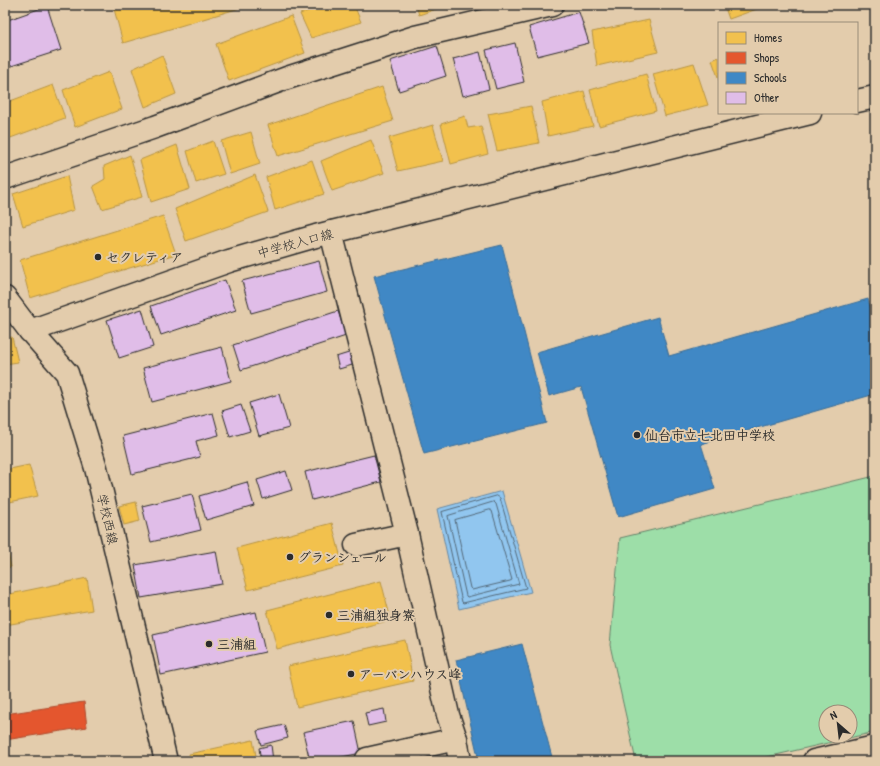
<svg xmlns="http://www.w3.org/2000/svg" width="880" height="766" viewBox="0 0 880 766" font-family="'Patrick Hand','Klee One',sans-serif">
<rect width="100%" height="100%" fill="#e3ccac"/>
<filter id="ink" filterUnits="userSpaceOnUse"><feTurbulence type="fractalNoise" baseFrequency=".025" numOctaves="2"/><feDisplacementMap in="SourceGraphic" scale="8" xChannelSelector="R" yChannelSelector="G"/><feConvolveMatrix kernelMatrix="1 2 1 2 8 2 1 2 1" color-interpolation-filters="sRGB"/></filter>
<g filter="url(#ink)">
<!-- green -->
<path fill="#9ddea8" stroke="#64846a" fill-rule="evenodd" d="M875 476V732L750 761H636L610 645 620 538ZM826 712H850V736H826Z"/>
<!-- water -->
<polygon fill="#91c6ef" stroke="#6888a1" points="502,491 531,592 459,609 437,509"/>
<!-- homes -->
<g fill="#f2c14e" stroke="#b69444">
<polygon points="113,5 250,5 123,43"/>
<polygon points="324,5 354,5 361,22 311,38 300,14"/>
<polygon points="416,5 438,5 439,8 419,15"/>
<polygon points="724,5 768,5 729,19"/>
<polygon points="291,16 305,53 229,81 216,44"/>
<polygon points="649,20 658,52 597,66 592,32"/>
<polygon points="162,55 176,94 145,107 132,69"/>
<polygon points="719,57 719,80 712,60"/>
<polygon points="694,63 708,105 665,116 653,74"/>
<polygon points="109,72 122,109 75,127 63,90"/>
<polygon points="646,74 656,111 599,126 590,90"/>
<polygon points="53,85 65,118 5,140 5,103"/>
<polygon points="382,87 393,121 278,156 268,125"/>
<polygon points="584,91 593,126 548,136 542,102"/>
<polygon points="531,106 539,143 497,151 488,114"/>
<polygon points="465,116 468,128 481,126 488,154 451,164 441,124"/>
<polygon points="433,125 443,161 398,171 389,138"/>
<polygon points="251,132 260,164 230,174 221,141"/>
<polygon points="371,140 384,173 332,191 321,161"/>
<polygon points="213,141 224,174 196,183 187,151"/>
<polygon points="177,145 190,189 151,202 140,160"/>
<polygon points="130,155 142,197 102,209 93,186 105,179 104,166"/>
<polygon points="312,160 324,194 275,210 266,177"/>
<polygon points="255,175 268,212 186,241 175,209"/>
<polygon points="67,176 74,210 23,226 13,194"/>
<polygon points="163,216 176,254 30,298 20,260"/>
<polygon points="12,337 18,362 5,364 5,338"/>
<polygon points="29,465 38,496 5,503 5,470"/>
<polygon points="136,502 140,521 124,525 119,506"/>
<polygon points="332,523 343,566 248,590 237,548"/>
<polygon points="5,536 11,567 5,568"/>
<polygon points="87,578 92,610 5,625 5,595"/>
<polygon points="381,581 391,620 277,649 267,610"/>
<polygon points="405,640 413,681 297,707 288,666"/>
<polygon points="253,740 257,761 191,761 189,754"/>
</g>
<!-- shops -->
<polygon fill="#e4572e" stroke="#ac4a2d" points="84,702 87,727 5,740 5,714"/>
<!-- schools -->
<g fill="#3f88c5" stroke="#396c97">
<polygon points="502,245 547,423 424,454 374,276"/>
<polygon points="868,299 875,324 875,394 701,444 715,489 618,517 581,387 549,396 537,352 658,317 669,356"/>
<polygon points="522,644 553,761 479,761 456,660"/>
</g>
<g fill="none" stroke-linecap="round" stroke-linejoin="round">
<!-- shore -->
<g stroke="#546979" stroke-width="1">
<polygon points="497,496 500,498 526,588 463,603 462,602 442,512"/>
<polygon points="494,502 496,504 519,584 467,597 466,596 448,516"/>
<polygon points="490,510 492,511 512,580 510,581 472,590 470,588 455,520"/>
</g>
</g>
<!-- building -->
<g fill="#e0bde8" stroke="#2b2b2b">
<polygon points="47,6 61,50 5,68 5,21"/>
<polygon points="579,12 589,43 537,56 529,27"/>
<polygon points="515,43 524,82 496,89 486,50"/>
<polygon points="437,46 446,76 399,91 390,61"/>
<polygon points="480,52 489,89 463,96 453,59"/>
<polygon points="319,261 327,292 251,313 242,281"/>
<polygon points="225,280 236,310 161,335 151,306"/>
<polygon points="142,309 153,347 119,358 107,320"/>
<polygon points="338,311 346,336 241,370 233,345"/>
<polygon points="222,347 231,381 152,402 143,368"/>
<polygon points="355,351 359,363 339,369 336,357"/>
<polygon points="279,394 289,428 259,436 249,403"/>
<polygon points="241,405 250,431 230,437 222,411"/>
<polygon points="213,413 219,435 196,441 200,457 132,474 123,436"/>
<polygon points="374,455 381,482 312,500 305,472"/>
<polygon points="286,471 292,490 263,499 257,480"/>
<polygon points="247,482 254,506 206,520 199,496"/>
<polygon points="192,494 201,530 151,542 142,506"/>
<polygon points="216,551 222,584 141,598 135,565"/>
<polygon points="256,612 265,652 161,675 153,635"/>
<polygon points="384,709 386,722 368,726 365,713"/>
<polygon points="354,721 361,753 323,761 310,761 303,732"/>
<polygon points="284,725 288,738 261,745 257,731"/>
<polygon points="271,745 273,761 261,761 259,748"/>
</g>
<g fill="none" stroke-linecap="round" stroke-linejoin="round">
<!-- minor casing -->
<g stroke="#2b2b2b" stroke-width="25">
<g id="minor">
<polyline points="857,101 875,97"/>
<polyline points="5,178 155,127 287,78 415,37 552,5"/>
<polyline points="331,232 407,534 356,545"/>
<polyline points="5,298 30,331 67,373 96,468 166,761"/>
<polyline points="30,331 229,261 316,236 810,113"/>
<polyline points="456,739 460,761"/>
<polyline points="367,759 456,739 448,715 407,534"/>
<polyline points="814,761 875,747"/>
</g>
</g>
<!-- minor -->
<use href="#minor" stroke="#e3ccac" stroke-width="22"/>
</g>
</g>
<!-- markers -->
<g fill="#2b2b2b" stroke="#e3ccac" stroke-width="1.5">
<circle cx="98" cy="257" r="4"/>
<circle cx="637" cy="435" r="4"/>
<circle cx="290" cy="557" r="4"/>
<circle cx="329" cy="615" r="4"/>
<circle cx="209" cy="644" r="4"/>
<circle cx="351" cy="674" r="4"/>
</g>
<g text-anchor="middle" stroke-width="4" stroke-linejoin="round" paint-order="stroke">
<!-- street labels -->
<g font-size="13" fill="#2b2b2b" stroke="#e3ccac">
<text transform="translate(295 243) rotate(-15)" y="5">中学校入口線</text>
<text transform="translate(108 519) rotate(77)" y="5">学校西線</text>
</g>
<!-- poi labels -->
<g font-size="13" font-weight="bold" fill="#2b2b2b" stroke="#e3ccac" text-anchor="start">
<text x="106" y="262">セクレティア</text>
<text x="645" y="440">仙台市立七北田中学校</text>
<text x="298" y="562">グランシェール</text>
<text x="337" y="620">三浦組独身寮</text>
<text x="217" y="649">三浦組</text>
<text x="359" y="679">アーバンハウス峰</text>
</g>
</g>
<!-- margin -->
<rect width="880" height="766" fill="none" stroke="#e3ccac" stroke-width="20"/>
<rect x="10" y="10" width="860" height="746" fill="none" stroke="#2b2b2b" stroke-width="1.5" filter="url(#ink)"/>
<!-- legend -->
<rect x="718" y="22" width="140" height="92" fill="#e3ccac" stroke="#998c78"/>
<rect x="726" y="32" width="20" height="12" fill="#f2c14e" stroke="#998c78"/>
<text x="754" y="42" font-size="12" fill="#2b2b2b">Homes</text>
<rect x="726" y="52" width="20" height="12" fill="#e4572e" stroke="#998c78"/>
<text x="754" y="62" font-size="12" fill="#2b2b2b">Shops</text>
<rect x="726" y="72" width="20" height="12" fill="#3f88c5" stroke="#998c78"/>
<text x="754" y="82" font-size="12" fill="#2b2b2b">Schools</text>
<rect x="726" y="92" width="20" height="12" fill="#e0bde8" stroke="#998c78"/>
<text x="754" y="102" font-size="12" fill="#2b2b2b">Other</text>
<!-- north arrow -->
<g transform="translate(838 724) rotate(332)"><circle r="19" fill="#e3ccac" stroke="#998c78"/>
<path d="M0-3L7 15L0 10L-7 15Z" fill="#2b2b2b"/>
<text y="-6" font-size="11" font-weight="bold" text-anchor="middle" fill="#2b2b2b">N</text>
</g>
</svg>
